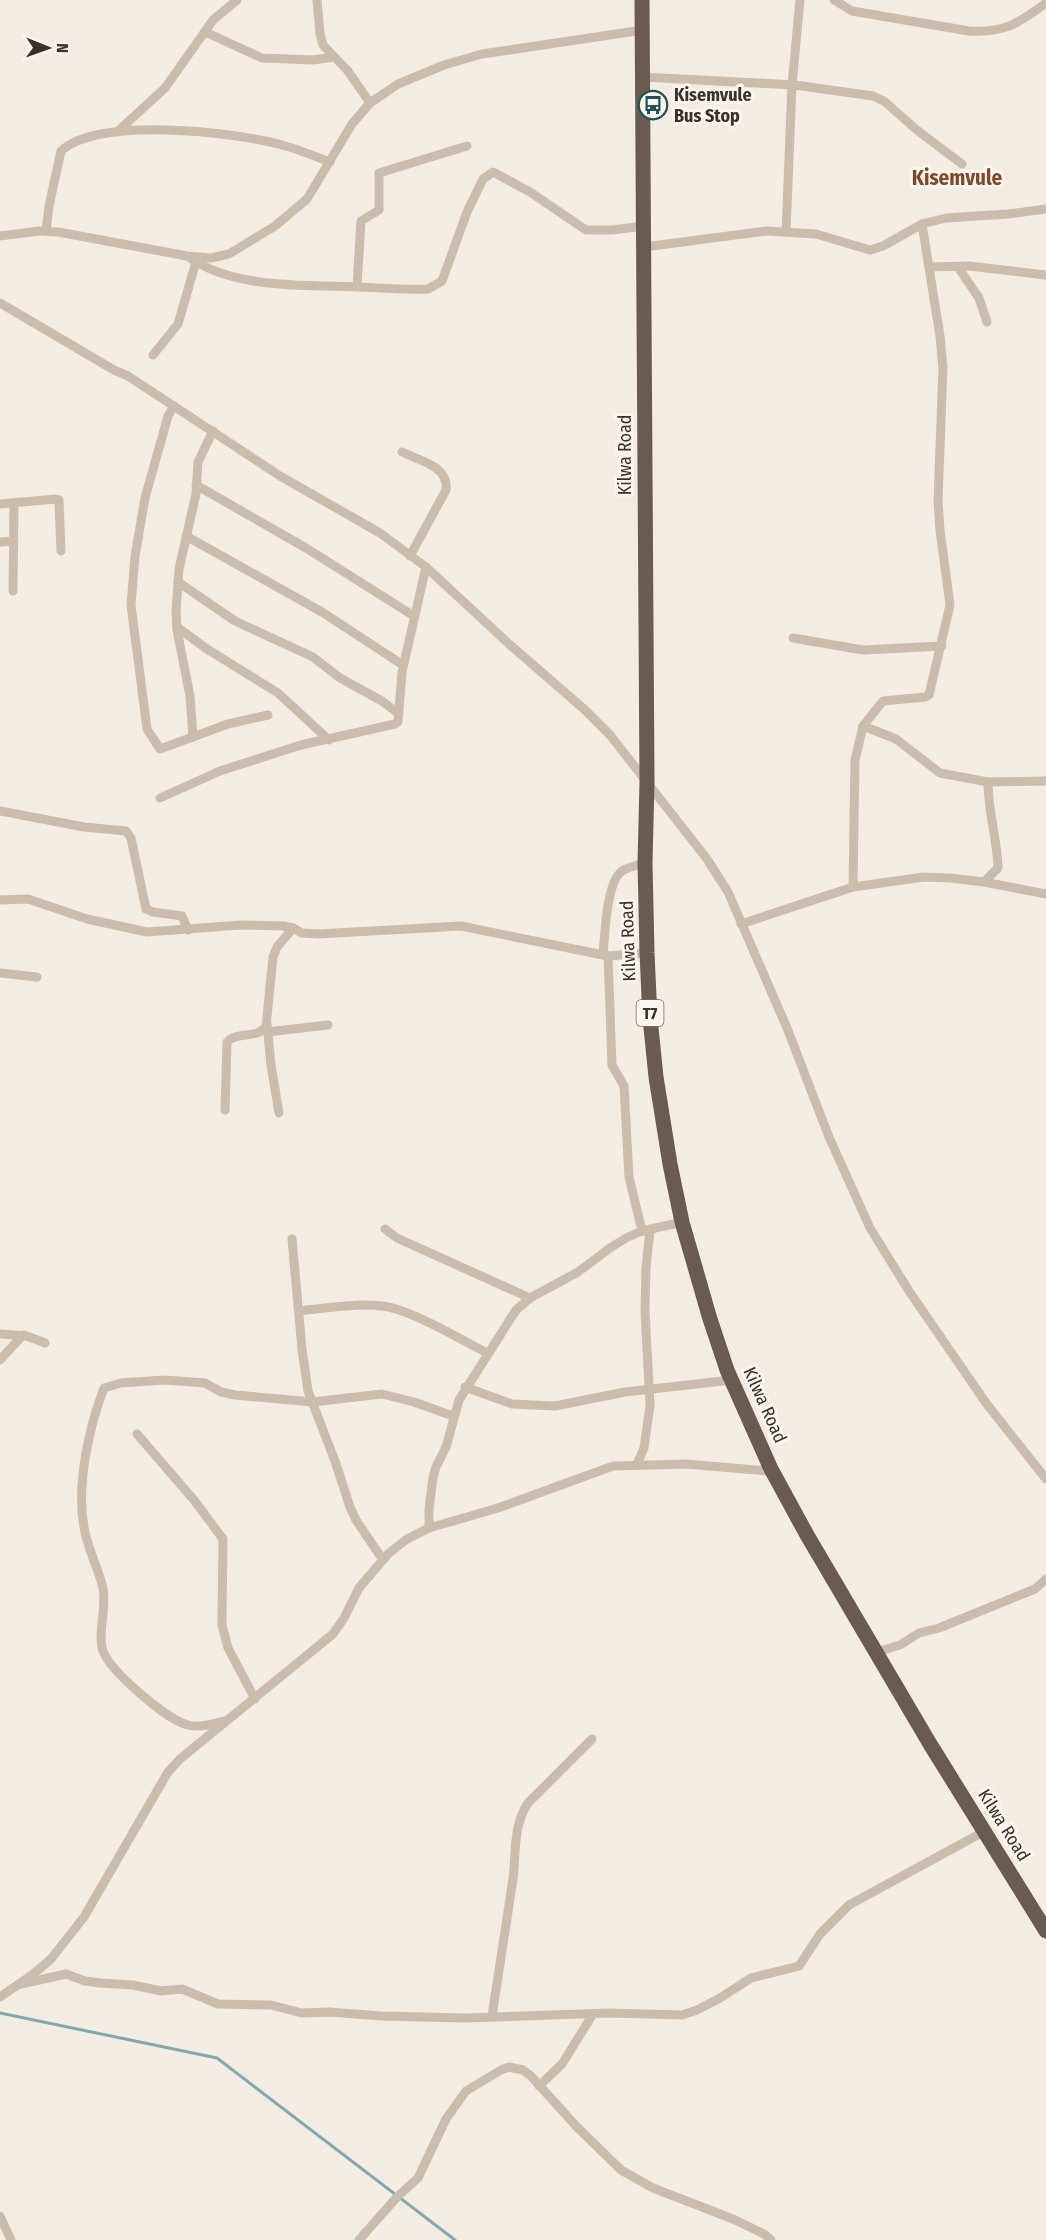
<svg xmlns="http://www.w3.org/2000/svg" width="1046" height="2240" viewBox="0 0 1046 2240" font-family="'Fira Sans Condensed',sans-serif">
<rect width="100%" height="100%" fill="#f2ece2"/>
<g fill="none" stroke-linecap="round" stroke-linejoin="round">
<!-- stream -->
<polyline stroke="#83a8ae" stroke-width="3" points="0,2013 217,2058 455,2240"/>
<!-- minor -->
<g stroke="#cabdae" stroke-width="9">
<polyline points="317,0 320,34 323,45 348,71 370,103"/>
<path d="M834 0 852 11 969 31C1004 33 1018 24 1046 3"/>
<polyline points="205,32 262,58 313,60 334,57"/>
<polyline points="642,77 795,85 873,96 884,101 918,131 962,164"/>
<polyline points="117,132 165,88 213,20 237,0"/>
<path d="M46 231 49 206 61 151C98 116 235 132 282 145 298 149 314 156 330 162"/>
<polyline points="786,231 792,85 800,0"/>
<polyline points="0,236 39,231 58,232 187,256 211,258 229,254 275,226 307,199 352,124 370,103 398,84 444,65 482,54 643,30"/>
<polyline points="644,247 766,231 816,234 870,250 883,246 922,224 946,218 1008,214 1046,209"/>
<path d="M189 257C232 289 306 285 359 287 382 288 405 290 428 289L442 281 467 212 483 179 493 172 530 192 586 230H612L644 226"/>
<polyline points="929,267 969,266 1046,275"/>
<polyline points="958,267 979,298 987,322"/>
<polyline points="357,287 361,221 379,210 379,173 467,146"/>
<polyline points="0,303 114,370 128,376 280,476 380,533 426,567 509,644 585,710 610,735 707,859 728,892 787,1028 829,1137 870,1228 909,1291 986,1403 1046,1479"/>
<polyline points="153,355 178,324 196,262"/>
<polyline points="174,406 168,416 145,498 135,556 131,605 147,729 160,749 228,724 268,715"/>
<path d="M402 452C420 461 449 466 446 490L410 556"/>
<polyline points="196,485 306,548 414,616"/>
<polyline points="0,504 56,499 59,500 61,551"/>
<polyline points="186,536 322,612 403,665"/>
<polyline points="0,542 14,541"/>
<polyline points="178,582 235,621 313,657 340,678 382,701 399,714"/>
<polyline points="13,591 14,504"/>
<polyline points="177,627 207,649 278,693 329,740"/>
<polyline points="793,638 863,650 942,646"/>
<polyline points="863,726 896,739 940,773 988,782 1046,781"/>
<polyline points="193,737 190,696 177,630 176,611 179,569 196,494 198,462 213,431"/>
<polyline points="160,798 220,771 301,745 395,724 398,722 402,672 426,567"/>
<polyline points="0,811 84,827 126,831 131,838 146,909 153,912 182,916 188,930"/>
<path d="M984 882 998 868C997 838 988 811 988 782"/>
<polyline points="853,887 855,760 863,726 883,701 925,697 929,695 950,605 940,530 938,501 943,368 940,336 922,224"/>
<polyline points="0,900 28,899 87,919 147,932 241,925 283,926 293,928 302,933 318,934 461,926 608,956 647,953"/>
<polyline points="741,924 853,887 924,877 950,878 984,882 1046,894"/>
<path d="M603 955C605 935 606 883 622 871 628 867 638 865 645 863"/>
<polyline points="608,956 612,1065 624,1086 629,1177 642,1231"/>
<polyline points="0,973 37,977"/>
<polyline points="267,1024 271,1065 279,1113"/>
<polyline points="267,1032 328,1025"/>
<path d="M225 1110 227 1042C237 1031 256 1039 266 1027L273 957 277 947 293 928"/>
<polyline points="385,1229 397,1238 530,1298"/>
<polyline points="292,1239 302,1349 308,1391 335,1461 350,1507 356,1520 383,1560"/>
<path d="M299 1311C326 1308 355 1303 382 1306 410 1309 460 1339 487 1353"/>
<polyline points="0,1334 27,1336 45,1343"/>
<polyline points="0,1360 23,1335"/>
<polyline points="465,1387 512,1404 555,1406 625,1392 732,1380"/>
<polyline points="137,1434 194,1500 223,1539 222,1625 228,1648 255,1699"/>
<polyline points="637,1464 644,1448 650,1405 645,1310 646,1268 650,1230"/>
<polyline points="429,1528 429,1510 433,1477 436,1467 446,1447 459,1400 516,1310 530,1298 578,1272 610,1248 626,1238 642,1231 682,1222"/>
<polyline points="877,1652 900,1645 919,1633 939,1628 1035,1589 1046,1579"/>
<path d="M224 1721C212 1724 200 1728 188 1725 167 1720 111 1672 103 1651 97 1634 107 1608 103 1588 98 1567 87 1548 84 1527 76 1486 89 1427 104 1388L121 1383 164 1380 205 1383 221 1392 235 1395 313 1402 382 1394 414 1402 453 1416"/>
<polyline points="21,1984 66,1974 85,1981 100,1983 133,1985 161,1991 182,1989 218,2004 271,2005 302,2013 329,2012 381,2016 466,2018 610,2013 682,2015 697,2010 720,1998 751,1978 799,1966 820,1934 849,1905 985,1831"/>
<polyline points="0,1997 32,1975 51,1959 84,1917 168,1772 180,1759 333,1634 344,1618 359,1588 388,1554 407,1539 429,1528 498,1508 613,1466 687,1464 767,1471 771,1469"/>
<path d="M492 2016C499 1970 506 1925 513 1879 516 1854 513 1825 528 1803L592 1739"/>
<polyline points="539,2086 562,2064 593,2014"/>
<polyline points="0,2216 11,2240"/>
<polyline points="359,2240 397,2197 418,2178 446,2119 466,2091 501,2070 509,2067 523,2070 531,2076 576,2126 621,2170 653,2188 733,2219 764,2234 771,2240"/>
</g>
<!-- trunk -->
<polyline stroke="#6a5b51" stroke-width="15" points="642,0 647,782 645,863 647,953 650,1018 656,1077 670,1164 682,1222 710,1319 727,1370 771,1469 807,1535 930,1744 1046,1931"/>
</g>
<!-- icons -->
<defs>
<g id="bus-ring" transform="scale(1.5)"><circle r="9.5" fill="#faf6ef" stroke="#245159" stroke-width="1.5"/><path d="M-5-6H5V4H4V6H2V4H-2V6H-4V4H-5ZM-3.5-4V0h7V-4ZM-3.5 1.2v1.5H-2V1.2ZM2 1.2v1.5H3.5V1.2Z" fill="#245159"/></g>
</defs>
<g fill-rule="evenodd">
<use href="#bus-ring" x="653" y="105"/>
</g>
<g text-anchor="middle" stroke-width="6" stroke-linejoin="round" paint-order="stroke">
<!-- shield labels -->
<rect fill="#faf6ef" stroke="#736c66" stroke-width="1.5" x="636.5" y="1000" width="27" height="26" rx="4.5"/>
<g font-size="16" font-weight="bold" fill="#39312c">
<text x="650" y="1019">T7</text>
</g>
<!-- poi labels -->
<g font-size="18" font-weight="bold" fill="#39312c" stroke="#faf6ef" text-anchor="start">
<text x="674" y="101">Kisemvule<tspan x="674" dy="21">Bus Stop</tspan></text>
</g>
<!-- street labels -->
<g font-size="18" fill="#39312c" stroke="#faf6ef">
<text transform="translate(625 455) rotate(-90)" y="6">Kilwa Road</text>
<text transform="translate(628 941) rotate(-92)" y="6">Kilwa Road</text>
<text transform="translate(765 1405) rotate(66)" y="6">Kilwa Road</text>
<text transform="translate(1004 1825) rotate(58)" y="6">Kilwa Road</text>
</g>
<!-- quarter labels -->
<g font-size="21" font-weight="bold" fill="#83472b" stroke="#faf6ef">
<text x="957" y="185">Kisemvule</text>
</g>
</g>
<!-- north arrow -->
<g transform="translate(48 48) rotate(91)" stroke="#faf6ef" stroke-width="4.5" paint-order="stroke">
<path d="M0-4.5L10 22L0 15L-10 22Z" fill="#39312c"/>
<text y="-9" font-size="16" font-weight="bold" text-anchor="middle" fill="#39312c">N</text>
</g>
</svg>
